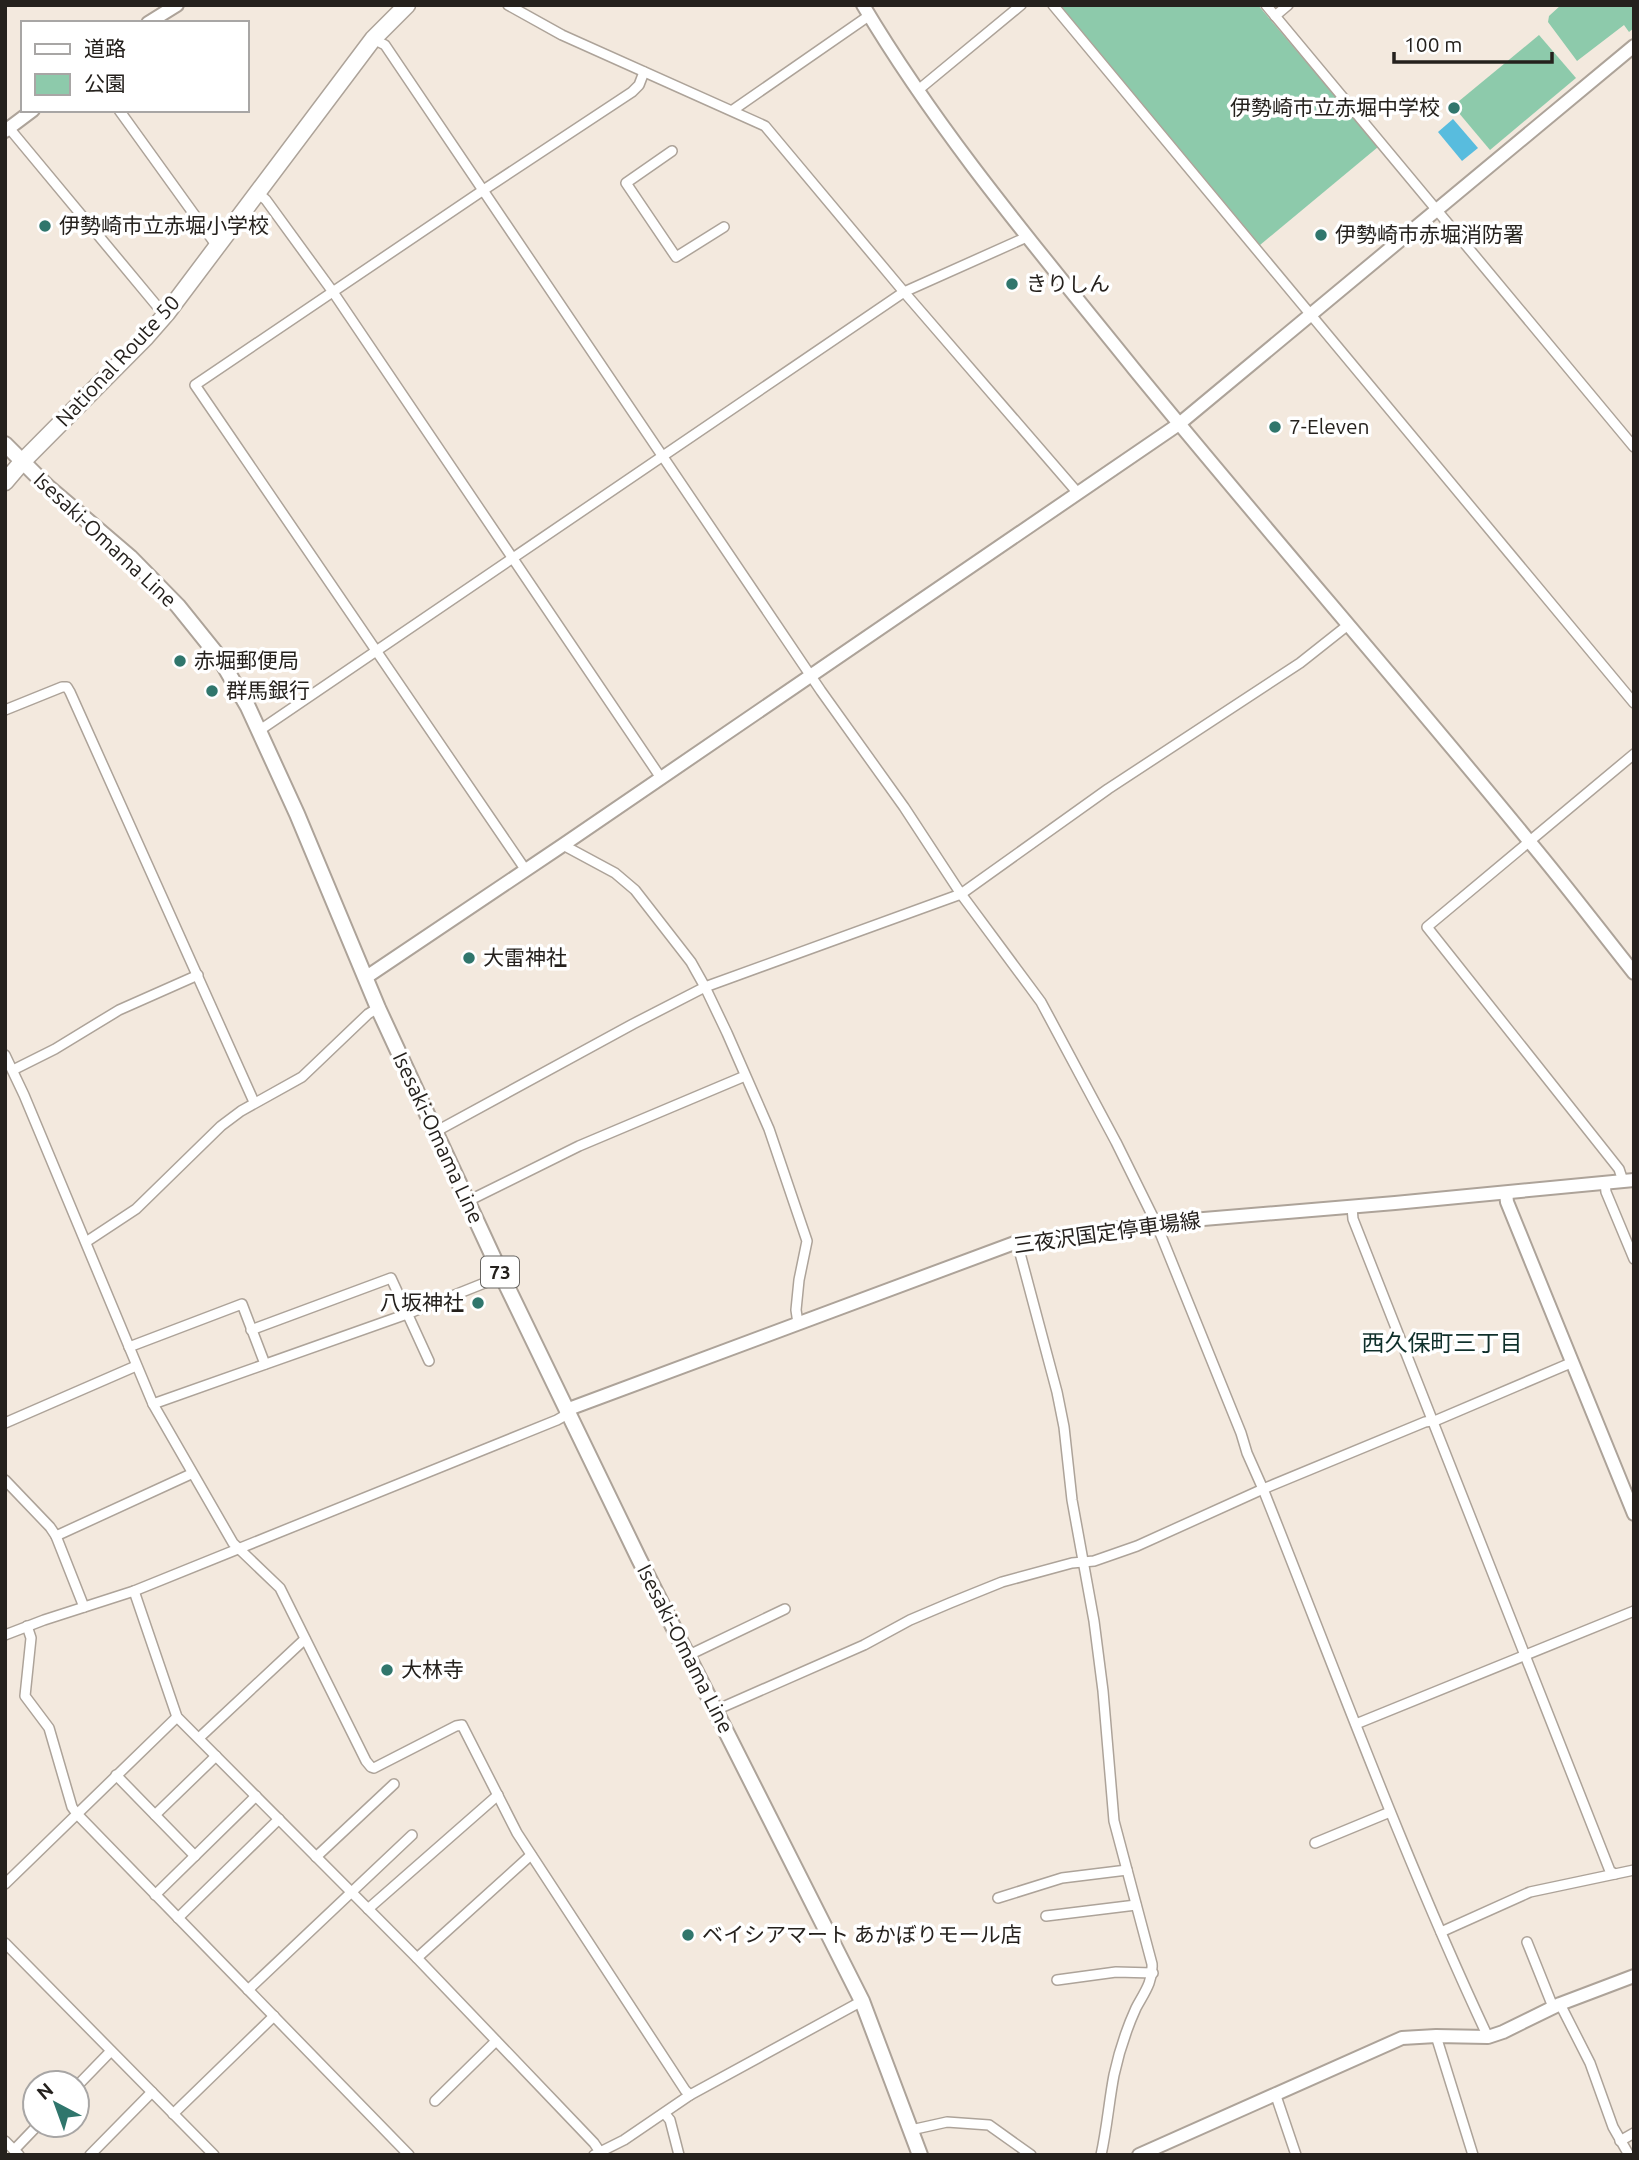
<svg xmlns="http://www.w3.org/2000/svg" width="1639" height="2160" viewBox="0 0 1639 2160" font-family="Ubuntu,'Noto Sans JP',sans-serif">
<rect width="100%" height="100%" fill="#f3e9de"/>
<!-- green -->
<g fill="#8dcaab">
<polygon points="1060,5 1258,5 1378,147 1260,245"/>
<polygon points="1561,5 1634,5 1634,28 1629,32 1624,25 1577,61 1548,22 1549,16"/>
<polygon points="1539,35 1576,78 1490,150 1453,106"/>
</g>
<!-- water -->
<polygon fill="#58bcde" points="1453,119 1478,148 1462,161 1438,132"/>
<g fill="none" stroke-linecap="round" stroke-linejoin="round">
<!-- minor casing -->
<g stroke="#ada399" stroke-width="12">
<g id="minor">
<polyline points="508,5 562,35 765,126 904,292 1077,492"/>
<polyline points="1053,5 1634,703"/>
<polyline points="1266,5 1634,447"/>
<polyline points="1275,16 1288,5"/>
<path d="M373 39 385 45 821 691 904 807 961 894 1041 1002 1116 1142 1156 1223 1241 1433 1247 1453 1263 1489C1336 1672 1404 1858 1488 2037"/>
<polyline points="917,91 1021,5"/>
<polyline points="119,110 214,242"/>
<polyline points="733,110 870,15"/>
<polyline points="9,128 157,306"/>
<polyline points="672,151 626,183 676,257 724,227"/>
<polyline points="258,193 266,200 333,292 661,778"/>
<polyline points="5,710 62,687 67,687 70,692 254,1102"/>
<polyline points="260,730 904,292 1027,237"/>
<polyline points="563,845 615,873 635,890 691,962 705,987 727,1033 769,1129 807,1241 799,1280 796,1310 798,1323"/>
<polyline points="525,869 195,385 482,191 632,92 639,85 644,72"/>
<polyline points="5,1055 24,1095 153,1404 233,1543 280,1588 366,1761 371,1767 374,1768 456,1726 462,1725 517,1833 685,2090 690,2095"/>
<polyline points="13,1070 55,1049 119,1010 198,975"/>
<polyline points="435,1132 633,1024 705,987 961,894 1108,789 1300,663 1348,625"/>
<polyline points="1623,1181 1619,1169 1427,927 1634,754"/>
<polyline points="1605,1183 1606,1192 1634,1259"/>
<polyline points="468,1201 579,1146 745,1076"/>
<polyline points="1352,1207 1353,1219 1610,1871 1615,1874 1634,1870"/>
<polyline points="86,1242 136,1209 221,1126 241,1111 302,1077 368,1014 378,1008"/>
<path d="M1017 1242 1057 1392 1064 1427 1072 1500 1094 1621 1103 1691 1114 1821 1152 1964C1153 1982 1144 1993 1136 2008 1126 2030 1119 2052 1114 2075 1109 2101 1107 2128 1101 2155"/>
<polyline points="251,1330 391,1278 429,1361"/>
<polyline points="129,1347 242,1304 265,1364"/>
<polyline points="153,1404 407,1314 502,1276"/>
<polyline points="5,1423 136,1366"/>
<polyline points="5,1480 50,1527 56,1536 84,1607"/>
<polyline points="56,1536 191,1474"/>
<polyline points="134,1591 177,1717 417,1958 594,2143 600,2152"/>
<polyline points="27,1626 31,1638 25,1696 49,1728 72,1807 77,1814 409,2155"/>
<polyline points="5,1635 44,1620 134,1591 557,1420 564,1416 566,1410"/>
<polyline points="689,1655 785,1609"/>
<polyline points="716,1710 864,1645 910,1620 950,1603 1002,1582 1072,1563 1094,1561 1137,1546 1263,1489 1425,1422 1437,1420 1573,1362"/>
<polyline points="1356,1724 1634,1611"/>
<polyline points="199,1738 305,1639"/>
<polyline points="116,1775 195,1856"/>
<polyline points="155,1815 216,1756"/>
<polyline points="1315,1843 1390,1812"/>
<polyline points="316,1857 394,1784"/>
<polyline points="5,1884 177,1717"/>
<polyline points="155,1895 256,1796"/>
<polyline points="998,1898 1062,1878 1127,1870"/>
<polyline points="368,1909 498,1795"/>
<polyline points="1046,1916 1136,1905"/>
<polyline points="178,1918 279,1819"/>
<polyline points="1441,1932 1530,1892 1615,1874"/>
<polyline points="1527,1942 1553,2007"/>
<polyline points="5,1943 214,2155"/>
<polyline points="417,1958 531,1855"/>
<polyline points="1057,1980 1116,1972 1153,1973"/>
<polyline points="248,1990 412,1835"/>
<polyline points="1560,2004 1590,2063 1613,2127 1629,2155"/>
<polyline points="1436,2036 1473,2155"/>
<polyline points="77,2086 111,2051"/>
<polyline points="1275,2093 1296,2155"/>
<polyline points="435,2101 496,2041"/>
<polyline points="173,2114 274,2016"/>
<polyline points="665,2114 670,2120 679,2155"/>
<polyline points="911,2130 947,2122 989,2125 1031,2155"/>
<polyline points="5,2141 19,2155"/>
<polyline points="1620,2141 1634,2133"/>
<polyline points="14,2150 38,2125"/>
<polyline points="90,2155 152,2092"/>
<polyline points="594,2155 624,2140 690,2095 862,2001"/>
</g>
</g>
<!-- tertiary casing -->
<g stroke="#ada399" stroke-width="16">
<g id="tertiary">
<path d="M863 5C941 136 1039 251 1134 369 1264 528 1399 682 1529 841 1565 884 1599 929 1634 973"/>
<polyline points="148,23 177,5"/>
<polyline points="5,131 33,110"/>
<polyline points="365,978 563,845 1179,424 1634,46"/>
<polyline points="1506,1193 1507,1202 1634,1514"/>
<polyline points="1139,2155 1402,2038 1436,2036 1488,2037 1503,2032 1560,2004 1634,1976"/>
</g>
</g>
<!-- secondary casing -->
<g stroke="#ada399" stroke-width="16">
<polyline id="secondary" points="566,1410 1017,1242 1156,1223 1395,1203 1634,1180"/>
</g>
<!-- primary casing -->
<g stroke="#ada399" stroke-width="18">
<polyline id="primary" points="5,444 48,487 130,557 178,606 219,657 248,707 297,814 378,1008 502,1276 639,1559 862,2001 920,2155"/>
</g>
<!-- trunk casing -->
<g stroke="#ada399" stroke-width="19">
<polyline id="trunk" points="5,482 22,462 146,337 167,313 373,39 407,5"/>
</g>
<!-- minor -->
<use href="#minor" stroke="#fff" stroke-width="9"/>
<!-- tertiary -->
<use href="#tertiary" stroke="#fff" stroke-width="12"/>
<!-- secondary -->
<use href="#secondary" stroke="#fff" stroke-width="12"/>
<!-- primary -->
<use href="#primary" stroke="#fff" stroke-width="14"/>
<!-- trunk -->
<use href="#trunk" stroke="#fff" stroke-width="16"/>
</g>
<!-- markers -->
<g fill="#30766c" stroke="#fff" stroke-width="2.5">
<circle cx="1454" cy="108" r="7"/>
<circle cx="45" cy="226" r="7"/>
<circle cx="1321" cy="235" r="7"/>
<circle cx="1012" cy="284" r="7"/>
<circle cx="1275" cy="427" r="7"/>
<circle cx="180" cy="661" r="7"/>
<circle cx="212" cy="691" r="7"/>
<circle cx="469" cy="958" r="7"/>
<circle cx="478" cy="1303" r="7"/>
<circle cx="387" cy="1670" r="7"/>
<circle cx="688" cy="1935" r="7"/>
</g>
<g text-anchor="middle" stroke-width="7" stroke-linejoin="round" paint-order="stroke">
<!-- shield labels -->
<rect fill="#fff" stroke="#666461" stroke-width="2" x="481" y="1256.5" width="38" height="31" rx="5"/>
<g font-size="19" font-weight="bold" fill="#25211d">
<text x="500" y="1279">73</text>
</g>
<!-- poi labels -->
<g font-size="21" fill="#25211d" stroke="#fff" text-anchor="start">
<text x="1440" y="115" text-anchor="end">伊勢崎市立赤堀中学校</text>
<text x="59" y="233">伊勢崎市立赤堀小学校</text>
<text x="1335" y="242">伊勢崎市赤堀消防署</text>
<text x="1026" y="291">きりしん</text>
<text x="1289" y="434">7-Eleven</text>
<text x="194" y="668">赤堀郵便局</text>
<text x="226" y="698">群馬銀行</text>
<text x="483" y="965">大雷神社</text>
<text x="464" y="1310" text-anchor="end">八坂神社</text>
<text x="401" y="1677">大林寺</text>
<text x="702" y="1942">ベイシアマート あかぼりモール店</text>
</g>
<!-- street labels -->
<g font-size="21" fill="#25211d" stroke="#fff">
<text transform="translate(118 361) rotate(-47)" y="7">National Route 50</text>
<text transform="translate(105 540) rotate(43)" y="7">Isesaki-Omama Line</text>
<text transform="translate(438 1138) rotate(65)" y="7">Isesaki-Omama Line</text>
<text transform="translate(1107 1233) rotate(-8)" y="7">三夜沢国定停車場線</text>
<text transform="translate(685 1649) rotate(63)" y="7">Isesaki-Omama Line</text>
</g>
<!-- neighbourhood labels -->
<g font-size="23" fill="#0f302b" stroke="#fff">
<text x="1442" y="1351">西久保町三丁目</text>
</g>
</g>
<!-- border -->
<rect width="1639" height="2160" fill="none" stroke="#25211d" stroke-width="14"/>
<!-- legend -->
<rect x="21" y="21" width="228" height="91" fill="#ffffff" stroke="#a8a6a5" stroke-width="2"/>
<rect x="35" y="44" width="35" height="10" fill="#ffffff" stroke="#a8a6a5" stroke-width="2"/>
<text x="84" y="56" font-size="21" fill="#25211d">道路</text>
<rect x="35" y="74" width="35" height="21" fill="#8dcaab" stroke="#a8a6a5" stroke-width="2"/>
<text x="84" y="91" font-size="21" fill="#25211d">公園</text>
<!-- north arrow -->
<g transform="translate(56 2104) rotate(319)"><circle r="33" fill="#ffffff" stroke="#a8a6a5" stroke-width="2"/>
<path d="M0-5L12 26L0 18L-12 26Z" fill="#30766c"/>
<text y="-10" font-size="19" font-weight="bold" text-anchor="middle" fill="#25211d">N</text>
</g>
<!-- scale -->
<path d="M1394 52v10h158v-10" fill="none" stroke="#25211d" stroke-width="3.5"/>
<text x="1404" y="52" font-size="21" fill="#25211d" stroke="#ffffff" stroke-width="5" paint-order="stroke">100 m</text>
</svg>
